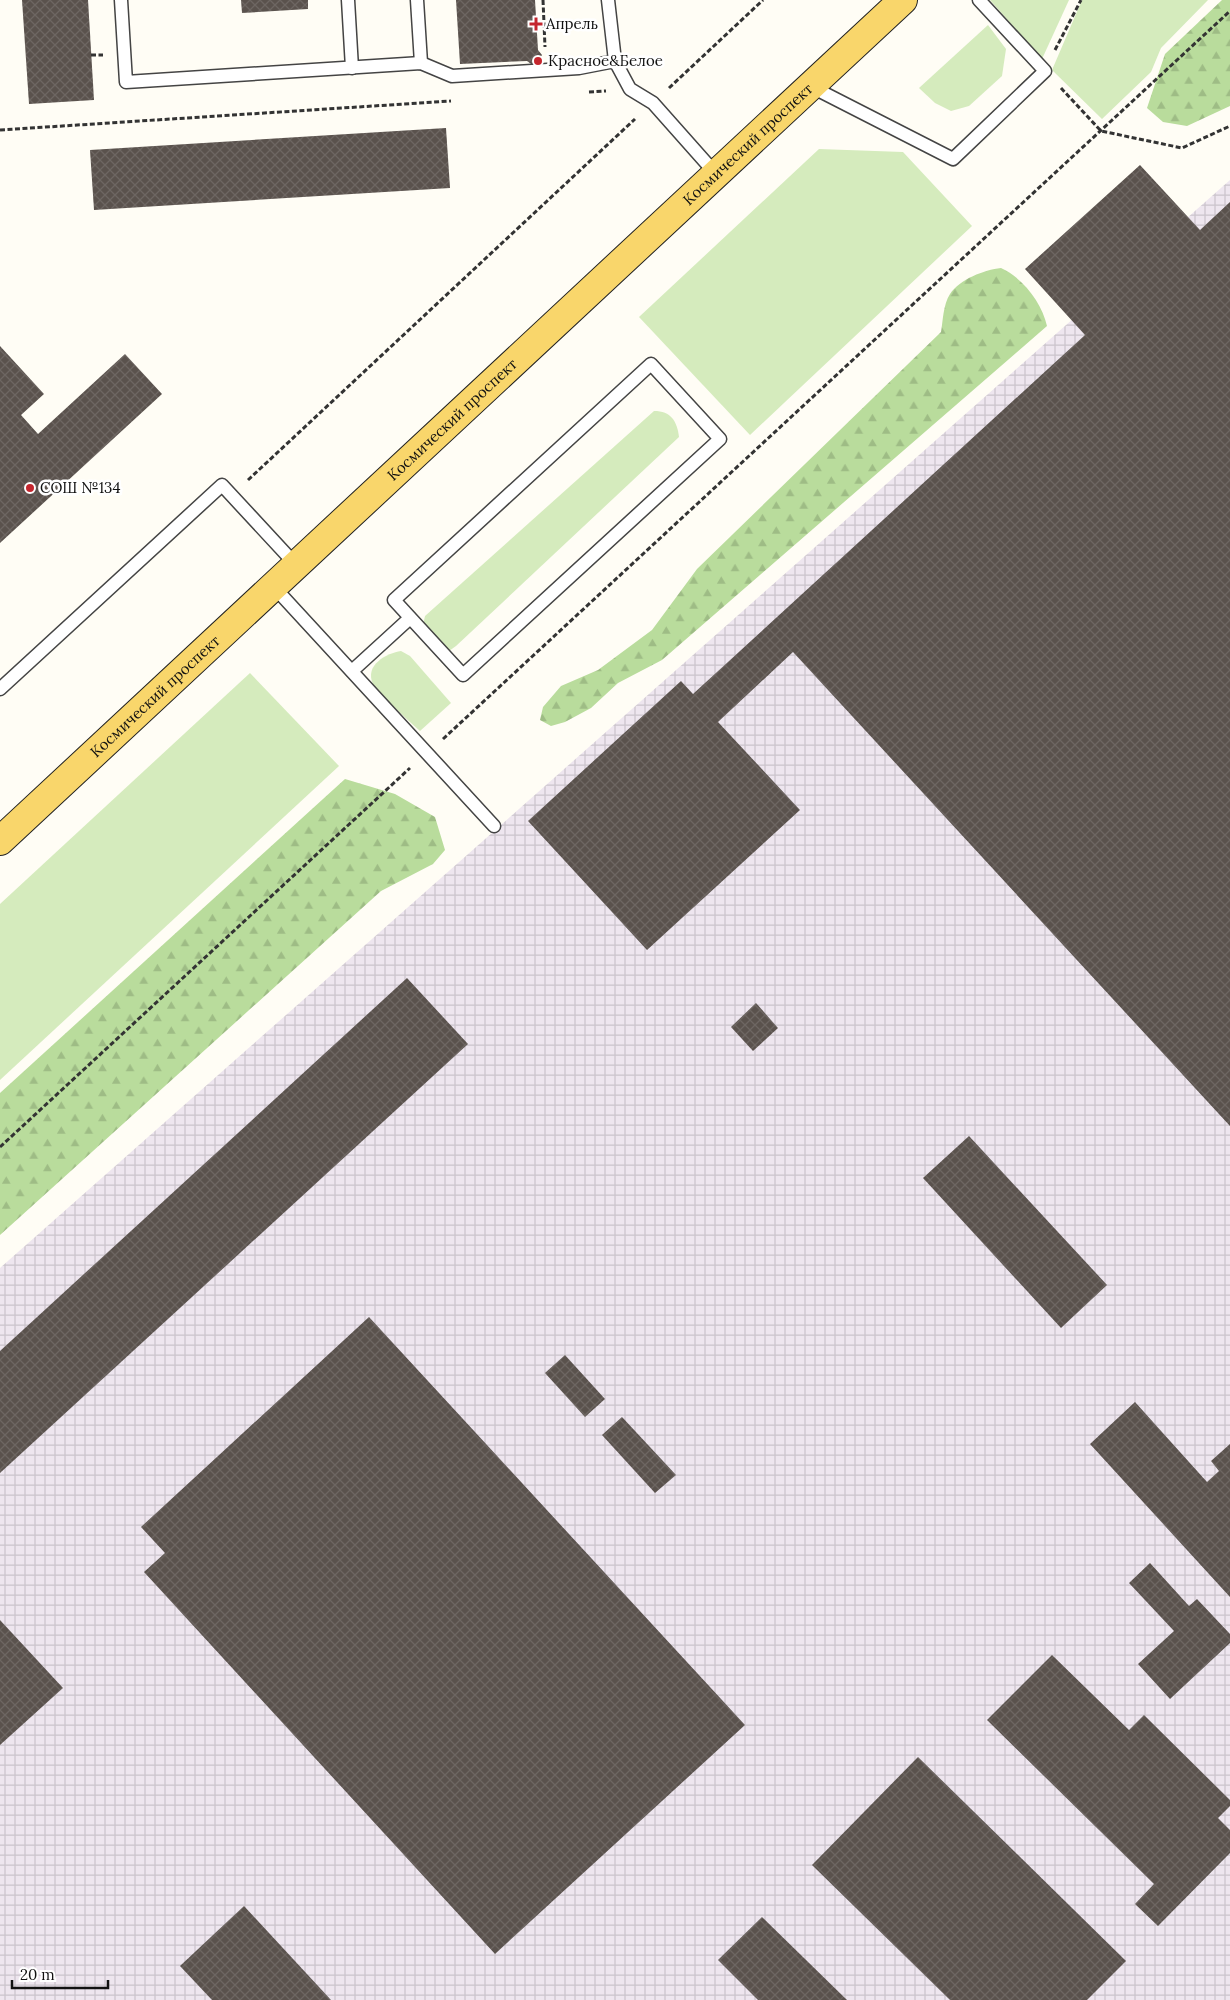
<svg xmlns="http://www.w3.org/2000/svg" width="1230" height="2000" viewBox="0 0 1230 2000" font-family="Lora,serif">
<defs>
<pattern id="industrial-grid" width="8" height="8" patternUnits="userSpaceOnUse" patternTransform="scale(1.25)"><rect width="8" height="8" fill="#eee6ef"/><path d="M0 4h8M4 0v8" fill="none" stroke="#cbc4cc"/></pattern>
<pattern id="forest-firs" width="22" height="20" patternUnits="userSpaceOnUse" patternTransform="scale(1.25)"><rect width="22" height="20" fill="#b9dc9c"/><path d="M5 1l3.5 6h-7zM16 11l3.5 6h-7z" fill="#9ebc85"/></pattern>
<pattern id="building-cross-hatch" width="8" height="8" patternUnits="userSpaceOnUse" patternTransform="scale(1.25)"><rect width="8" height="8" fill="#5a524d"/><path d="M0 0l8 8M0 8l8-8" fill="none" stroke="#6d6662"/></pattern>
</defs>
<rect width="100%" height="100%" fill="#fffdf5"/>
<!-- industrial -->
<polygon fill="url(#industrial-grid)" points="1230,180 1230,2000 0,2000 0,1268"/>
<!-- grass -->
<g fill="#d5ebbd">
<polygon points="990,0 1069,0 1042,59"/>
<polygon points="1082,0 1208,0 1161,48 1151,72 1102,119 1052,70"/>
<polygon points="988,25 1006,49 1002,76 969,106 951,111 935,103 919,88"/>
<polygon points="819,149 903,152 972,226 750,435 639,317"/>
<path d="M654 411C671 411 677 421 679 437L456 646 449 651 445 649 423 625 425 616Z"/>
<path d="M401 651 410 656 451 703 420 731C411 723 377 692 373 684 364 665 387 653 401 651Z"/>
<polygon points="250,673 339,766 0,1080 0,904"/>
</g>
<!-- forest -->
<g fill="url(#forest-firs)">
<polygon points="1222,0 1230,0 1230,106 1187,126 1163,122 1147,108 1165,54"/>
<path d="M1001 268C1023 278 1042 303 1047 326L662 660 618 683 591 708 565 722 551 726 540 720 543 707 561 686 598 670 652 630 697 569 941 332C943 321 943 305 950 294 960 279 984 270 1001 268Z"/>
<polygon points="345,779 395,794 435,817 445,850 433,864 381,891 0,1235 0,1093"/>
</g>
<!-- building -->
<g fill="url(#building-cross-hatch)">
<polygon points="22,0 88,0 94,100 29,104"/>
<polygon points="241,0 308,0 308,9 242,13"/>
<polygon points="456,0 535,0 538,50 542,55 534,66 527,61 460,64"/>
<polygon points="446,128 450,188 94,210 90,150"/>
<polygon points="1140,165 1200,230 1230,202 1230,1126 793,652 718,722 800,810 647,950 528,821 681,681 693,694 1085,335 1025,269"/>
<polygon points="0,346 44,394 21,415 38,434 125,354 162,394 0,543"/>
<polygon points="407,978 468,1044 0,1473 0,1351"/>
<polygon points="756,1003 778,1028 753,1051 731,1027"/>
<polygon points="969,1136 1107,1285 1061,1328 923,1178"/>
<polygon points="369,1317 745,1725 495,1954 144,1572 165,1553 141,1527"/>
<polygon points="565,1355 605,1399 585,1417 545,1373"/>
<polygon points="1135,1402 1207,1482 1219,1471 1211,1461 1230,1444 1230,1597 1090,1444"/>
<polygon points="622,1417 676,1475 655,1493 602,1435"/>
<polygon points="1150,1563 1189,1606 1197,1599 1230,1634 1230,1643 1170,1699 1138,1664 1174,1631 1129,1583"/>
<polygon points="0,1620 63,1688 0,1745"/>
<polygon points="1052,1655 1129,1730 1144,1715 1230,1800 1230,1806 1218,1818 1230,1830 1230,1853 1158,1926 1135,1904 1154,1884 987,1720"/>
<polygon points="918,1757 1126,1961 1087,2000 950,2000 812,1865"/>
<polygon points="244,1906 331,2000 212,2000 180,1966"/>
<polygon points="762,1917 847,2000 758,2000 718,1960"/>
</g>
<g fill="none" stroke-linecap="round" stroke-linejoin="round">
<!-- service casing -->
<g stroke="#444" stroke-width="15">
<g id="service">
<polyline points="121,0 126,82 421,63 452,76 579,68 615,61 630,89 653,103 716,174"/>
<polyline points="348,0 352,68"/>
<polyline points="417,0 421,63"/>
<polyline points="608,0 615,61"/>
<polyline points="810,86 953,159 1045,71 979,0"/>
<polygon points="651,364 720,439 463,675 394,600"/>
<polyline points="274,587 494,826"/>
<polyline points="352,671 410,618"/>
<polyline points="0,689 222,485 297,566"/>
</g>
</g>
<!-- primary casing -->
<g stroke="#222" stroke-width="30">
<g id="primary">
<path id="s1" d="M0 841 903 0"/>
</g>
</g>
<!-- path -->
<g stroke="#333" stroke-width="3" stroke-dasharray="5 2.5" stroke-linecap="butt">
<polyline points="543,0 545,47"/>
<polyline points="537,24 544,24"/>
<polyline points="1055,50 1081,0"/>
<polyline points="91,55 103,55"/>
<polyline points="669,88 763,0"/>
<polyline points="1061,88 1101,131 1182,148 1230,126"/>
<polyline points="589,92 606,91"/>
<polyline points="0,130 451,101"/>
<polyline points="248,480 635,119"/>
<polyline points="443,739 1230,11"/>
<polyline points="0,1147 410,768"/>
</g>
<!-- service -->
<use href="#service" stroke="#fff" stroke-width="12"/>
<!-- primary -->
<use href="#primary" stroke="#f9d66b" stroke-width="28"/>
</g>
<!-- markers -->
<g fill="#c4262e" stroke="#fff" stroke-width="2">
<path d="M533.5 16.5h5v5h5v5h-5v5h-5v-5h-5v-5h5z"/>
<circle cx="538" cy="61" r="5"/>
<circle cx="30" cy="488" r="5"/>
</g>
<g text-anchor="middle" stroke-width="5" stroke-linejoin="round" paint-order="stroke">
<!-- poi labels -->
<g font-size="15" fill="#111" stroke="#fff" text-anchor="start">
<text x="546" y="29">Апрель</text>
<text x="548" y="66">Красное&amp;Белое</text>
<text x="40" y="493">СОШ №134</text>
</g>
<!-- street labels -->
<g font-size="15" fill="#111" stroke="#fff">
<text dy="5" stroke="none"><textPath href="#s1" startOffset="1022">Космический проспект</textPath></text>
<text dy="5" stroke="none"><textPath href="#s1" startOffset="618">Космический проспект</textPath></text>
<text dy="5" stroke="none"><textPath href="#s1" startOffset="212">Космический проспект</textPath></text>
</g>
</g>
<!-- scale -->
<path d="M12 1980v8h96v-8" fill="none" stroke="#111111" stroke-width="2.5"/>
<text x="20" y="1980" font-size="15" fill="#111111" stroke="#ffffff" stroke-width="4" paint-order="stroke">20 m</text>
</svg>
